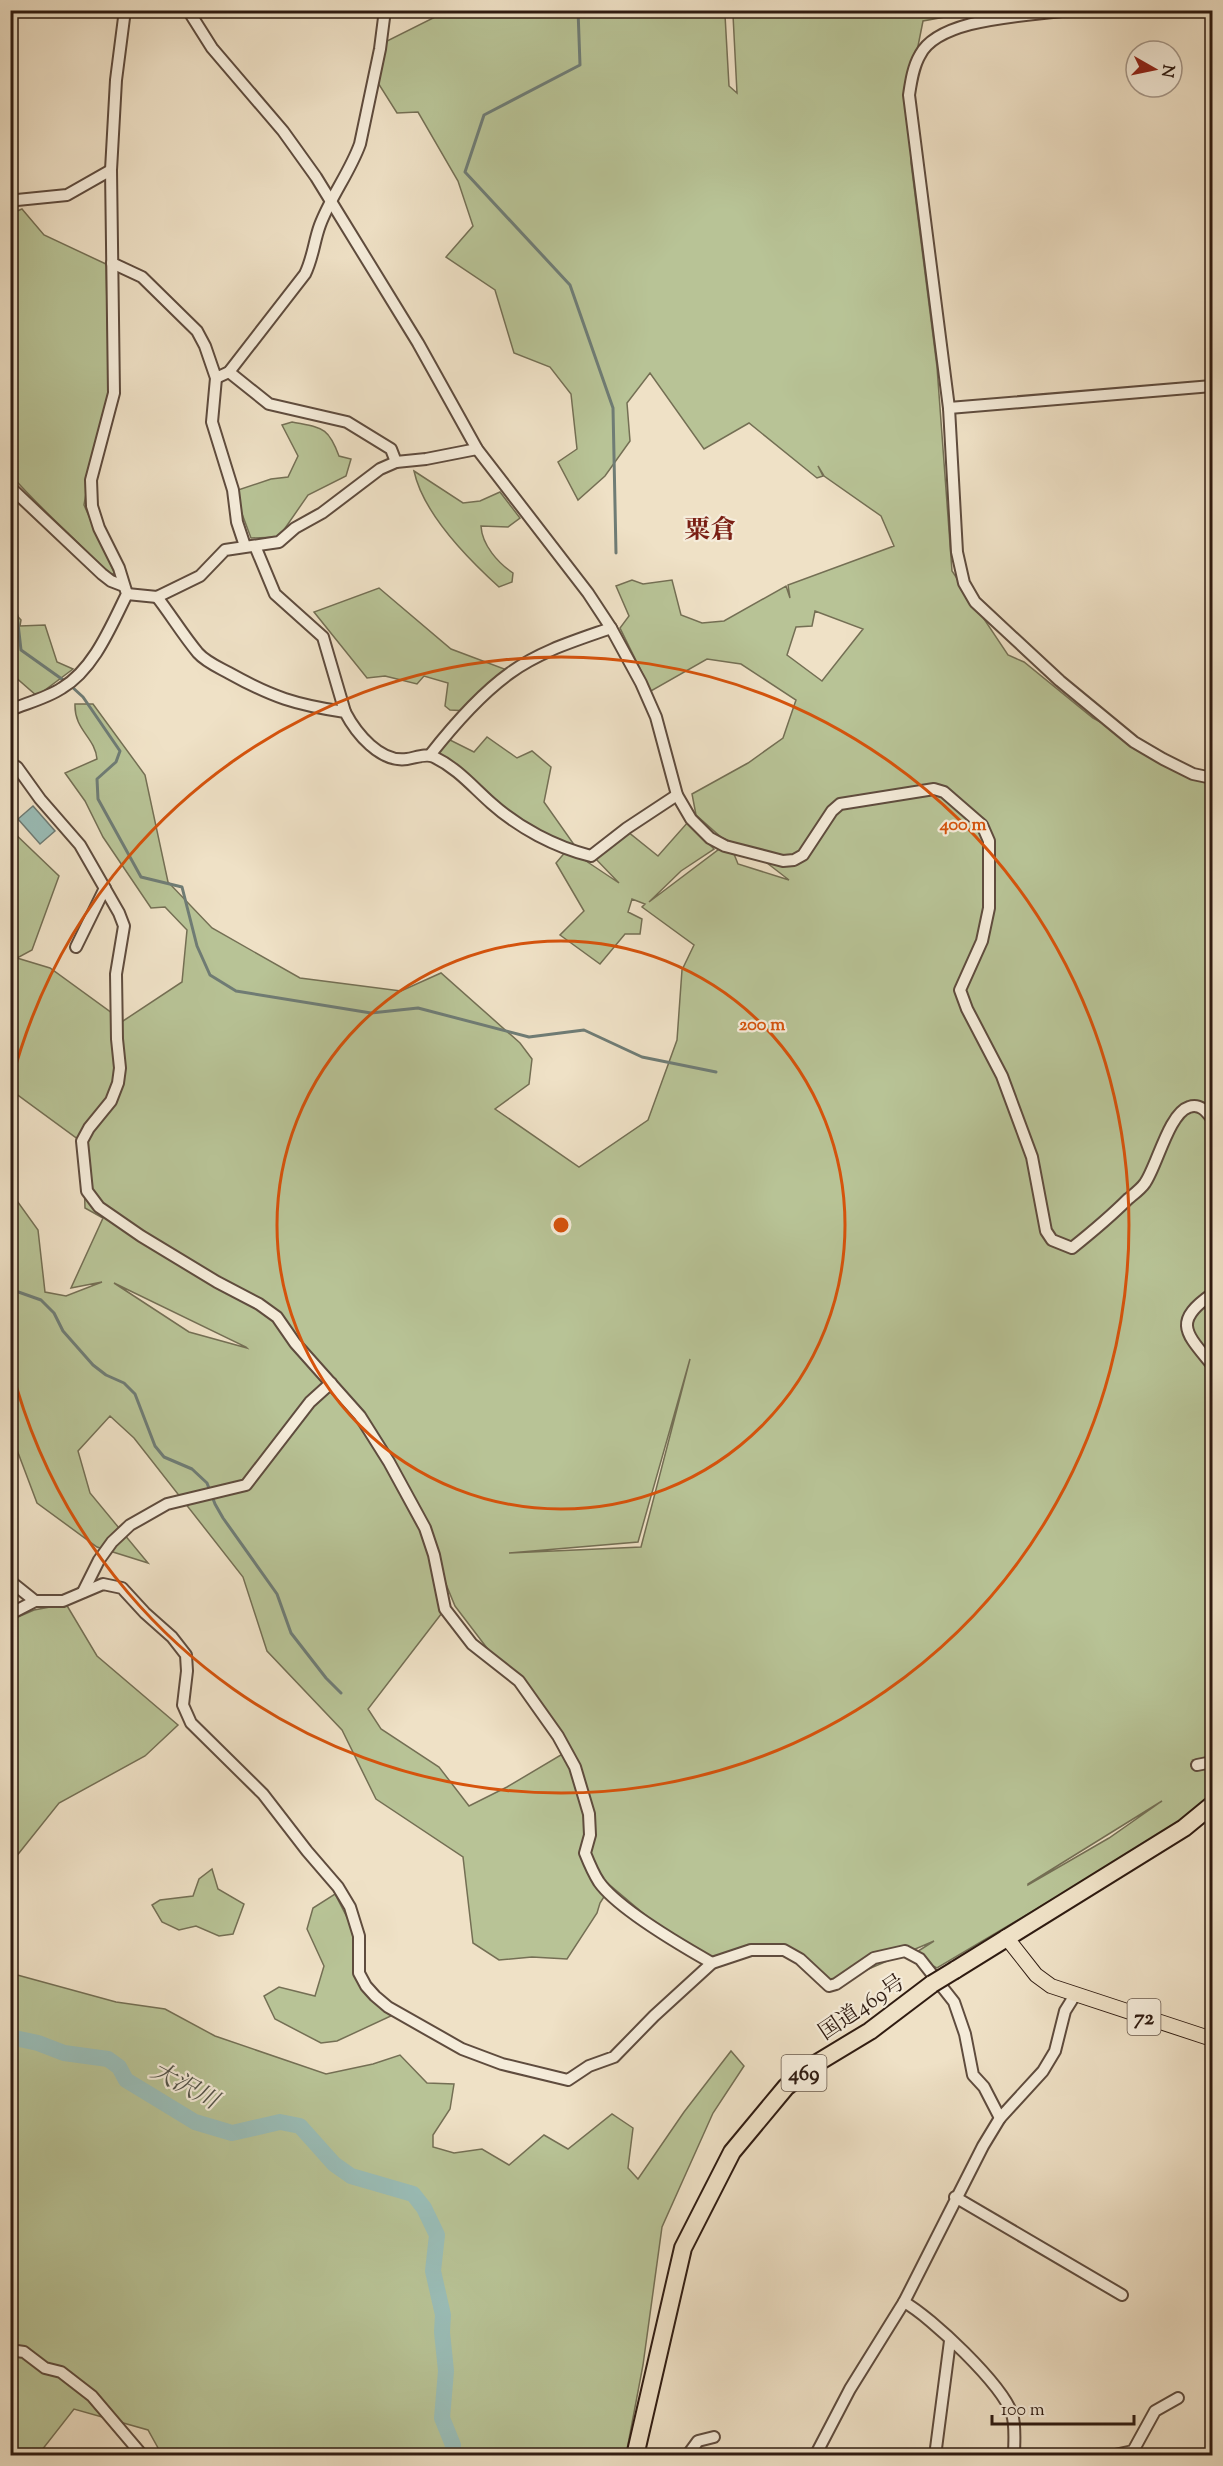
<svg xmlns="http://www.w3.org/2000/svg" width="1223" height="2466" viewBox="0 0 1223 2466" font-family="'Sorts Mill Goudy','Noto Serif JP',serif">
<rect width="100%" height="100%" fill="#efe1c6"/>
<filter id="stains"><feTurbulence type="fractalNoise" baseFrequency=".00333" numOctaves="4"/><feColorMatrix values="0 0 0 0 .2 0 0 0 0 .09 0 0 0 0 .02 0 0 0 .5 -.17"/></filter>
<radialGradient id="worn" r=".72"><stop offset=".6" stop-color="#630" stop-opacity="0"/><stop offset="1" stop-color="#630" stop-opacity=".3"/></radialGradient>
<!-- green -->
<g fill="#b8c396" stroke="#746f54" stroke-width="1.5" fill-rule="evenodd">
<path d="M447 11H978L923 21 911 81V163L937 367 952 571 1008 655 1024 662 1093 718 1212 781V1802L1114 1863 937 1968 912 1955 934 1941 829 1986 789 1954 751 1950 707 1967 586 1865 607 1892 600 1903 597 1913 567 1959 532 1957 499 1960 473 1943 463 1857 376 1799 342 1730 267 1651 243 1577 134 1438 110 1416 78 1451 90 1493 148 1563 97 1547 37 1503 11 1434 10 1191 38 1230 45 1292 66 1296 102 1282 71 1288 103 1218 85 1208 83 1143 11 1090V830L59 876 32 950 17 958 50 968 123 1021 182 982 187 930 165 907 151 908 103 837 85 801 65 773 97 759C95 737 74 730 75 704H93L145 775 168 882 212 928 300 978 401 991 441 973 520 1043 532 1059 529 1084 495 1109 579 1167 648 1120 677 1040 682 970 694 945 642 907 645 904 632 899 628 912 642 919 640 934H625L600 964 560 935 584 911 556 863 567 850 525 829 432 755 444 737 474 752 487 737 517 758 532 751 551 767 544 802 580 853 571 851 619 883 591 854 628 832 658 856 688 822 714 849 681 871 649 902 722 847 734 854 738 864 789 880 749 849 722 838 696 815 692 794 748 763 783 738 796 700 741 664 707 659 651 691 620 628 629 616 616 586 632 580 643 584 672 580 681 615 702 623 724 621 786 586 790 598 788 585 894 546 881 516 824 476 818 466 823 476 817 478 749 423 704 449 650 373 627 403 630 441 605 476 578 500 558 462 577 449 571 394 550 367 514 353 495 290 446 257 473 226 458 181 418 112 397 113 373 75 385 42ZM725 15H733L737 93 729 86ZM815 611 863 629 822 681 787 655 796 627 812 626ZM114 1283 246 1347 247 1348 189 1332ZM690 1359 641 1547 509 1553 638 1542ZM434 1555 455 1606 566 1752 507 1787 469 1806 439 1767 381 1729 368 1709 445 1609ZM1162 1801 1109 1838 1028 1885V1884Z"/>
<path d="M22 209 44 235 106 264 109 395 92 460 84 505 115 574H111C96 562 84 548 70 535 49 515 30 497 11 475L10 214Z"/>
<path d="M292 422C322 428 328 426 339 456L351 459 346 476 308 495 279 537 251 538 238 503V490L271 479 288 477 298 456 282 425Z"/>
<path d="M414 471 463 503 480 501 500 492 520 518 508 527 481 526C482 545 498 563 513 573L512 582 499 587C467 558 423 513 414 471Z"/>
<polygon points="379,588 451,649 507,670 469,711 450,710 445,706 448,683 424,676 417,684 385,676 367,678 314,612"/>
<polygon points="10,608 21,620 20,626 45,625 57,662 73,669 37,696 13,675 11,669"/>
<polygon points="66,1604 97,1656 178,1725 145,1756 59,1803 11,1863 11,1620 34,1610"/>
<polygon points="212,1869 218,1889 244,1904 233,1934 219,1936 196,1926 179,1930 162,1922 152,1905 160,1900 193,1896 199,1879"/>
<polygon points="335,1894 351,1925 359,1973 393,2015 337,2041 321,2043 275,2019 264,1996 279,1987 315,1996 324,1966 307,1929 313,1908"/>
<polygon points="10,1973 116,2002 165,2009 215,2036 326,2074 373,2064 400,2055 427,2083 454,2084 450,2109 433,2135 433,2147 454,2153 482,2149 509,2165 544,2135 568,2149 612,2114 633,2128 628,2168 638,2179 684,2112 731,2051 744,2066 713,2113 662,2227 643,2365 626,2455 162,2455 148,2430 74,2409 38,2455 11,2455"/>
</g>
<!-- water -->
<polygon fill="#9abdb7" stroke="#6f7c75" stroke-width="1.5" points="33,806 55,831 40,844 18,819"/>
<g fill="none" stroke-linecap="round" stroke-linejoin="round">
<!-- stream -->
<g stroke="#6f7c75" stroke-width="3">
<polyline points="578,10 580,65 484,115 465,172 570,285 613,408 616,553"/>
<polyline points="10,608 17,615 21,650 66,682"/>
<polyline points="71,686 83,697 120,751 116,762 97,779 98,799 141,877 182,887 197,946 210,975 236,991 371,1013 418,1008 529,1037 584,1030 642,1057 716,1072"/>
<polyline points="10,1289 41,1300 54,1313 63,1331 93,1365 106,1375 124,1383 135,1394 155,1446 164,1457 192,1469 207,1483 215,1504 223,1518 277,1594 291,1633 326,1678 341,1693"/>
</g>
<!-- river -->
<polyline stroke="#9abdb7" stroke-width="16" points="10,2037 38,2043 64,2053 108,2059 119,2067 126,2080 195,2122 232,2133 280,2122 300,2126 334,2164 351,2176 413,2194 424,2208 437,2235 433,2271 443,2315 442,2332 446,2371 442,2418 453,2445 452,2456"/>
<!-- minor casing -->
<g stroke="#5f4c3e" stroke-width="14">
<g id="minor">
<path d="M188 10 212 48 283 131 316 177 418 343 477 449 588 593 611 628 641 683 656 717 677 795 691 819 710 838 725 846 783 861 794 860 803 855 832 811 840 804 934 789 944 792 982 825 989 841V908L982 941 960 990 967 1009 1002 1076 1032 1157 1046 1231 1052 1240 1072 1248C1092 1232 1110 1217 1128 1199 1134 1194 1141 1189 1145 1183 1157 1166 1169 1113 1189 1107 1200 1103 1207 1112 1212 1119"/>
<path d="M1068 10C1030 16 939 17 920 55 913 67 911 82 909 95L949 408 957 552 964 583 975 602 1060 681 1134 742 1163 759 1193 774 1212 778"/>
<polyline points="10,203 17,200 67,195 111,170"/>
<polyline points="112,263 142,277 197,331 205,346 216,378 212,422 233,490 237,522 245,546"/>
<polyline points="229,372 269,404 347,422 391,449 396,462"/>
<path d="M216 378 229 372 305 274C313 258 314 241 320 225 331 196 350 172 360 144L380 49 385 10"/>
<polyline points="949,408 1212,386"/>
<polyline points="10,487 102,574 111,581 124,586"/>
<polyline points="255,546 275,594 323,637 345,712"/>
<polyline points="127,594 157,597 200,576 225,550 279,542 295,528 322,513 380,469 396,462 426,459 477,449"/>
<path d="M157 597C171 615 183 635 198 653 206 662 218 667 229 673 272 697 296 705 345 712 356 733 380 763 407 759 415 758 426 753 434 757 457 768 472 786 491 803 519 828 555 847 591 856L627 828 677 795"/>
<path d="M10 710C27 703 47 698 62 688 94 669 111 626 127 594L119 568 99 528 92 506 91 480 114 393 111 170 116 80 125 10"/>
<path d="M430 755C452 727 482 693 510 673 540 651 577 640 611 628"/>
<path d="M10 763 17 767 40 799 80 845 119 913 124 926 116 974 117 1039 120 1068 118 1083 111 1101 89 1128 82 1141 87 1191 99 1207 141 1236 217 1282 259 1304 277 1317 295 1343 360 1416 389 1462 425 1528 434 1555 445 1609 472 1644 519 1681 558 1736 575 1767 589 1814 590 1835 585 1853C589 1863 593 1873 599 1882 618 1909 682 1946 712 1963"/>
<polyline points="76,947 105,888"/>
<path d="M1212 1294C1172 1322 1186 1333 1212 1365"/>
<polyline points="10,1581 35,1601 63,1601 103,1584 122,1588 145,1613 172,1637 186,1655 187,1671 183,1705 191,1723 263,1794 307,1851 338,1887 350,1907 359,1936 359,1973 366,1986 375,1996 388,2007 462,2049 502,2064 568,2080 589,2066 614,2057 654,2016 712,1963 751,1950 784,1950 800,1959 829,1986 836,1984 874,1958 905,1951 920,1959 954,2002 965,2034 973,2075 984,2087 1000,2118"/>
<polyline points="83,1592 99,1560 112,1542 130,1525 167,1504 246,1485 310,1402 331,1383"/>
<polyline points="10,1614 35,1601"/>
<polyline points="1197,1765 1212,1762"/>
<polyline points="955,2197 1122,2295"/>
<path d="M904 2302C931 2317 1002 2384 1012 2414 1016 2426 1014 2443 1014 2456"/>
<polyline points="10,2350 24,2352 45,2368 61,2372 92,2396 143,2456"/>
<polyline points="687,2456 698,2441 714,2437"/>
<polyline points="815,2456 850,2389 904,2302 983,2146 1000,2118 1043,2071 1055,2051 1065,2011 1075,1995"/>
<polyline points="935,2456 950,2341"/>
<polyline points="1110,2456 1133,2451 1155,2411 1178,2398"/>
</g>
</g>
<!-- major casing -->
<g stroke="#2f1b11" stroke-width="16">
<polyline id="major" points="1006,1937 1036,1975 1051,1986 1212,2039"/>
</g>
<!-- highway casing -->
<g stroke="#2f1b11" stroke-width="20">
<g id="highway">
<polyline points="955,1970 1184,1828 1212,1805"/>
<polyline points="635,2456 683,2248 732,2152 786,2087 817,2063 870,2031 932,1984"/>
</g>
</g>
<!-- minor -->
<use href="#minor" stroke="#f5ecda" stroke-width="10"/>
<!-- major -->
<use href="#major" stroke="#efe1c6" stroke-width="14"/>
<!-- highway -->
<use href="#highway" stroke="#efe1c6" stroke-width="16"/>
<!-- highway-bridge casing -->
<g stroke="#2f1b11" stroke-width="20" stroke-linecap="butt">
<polyline id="highway-bridge" points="932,1984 955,1970"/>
</g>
<!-- highway-bridge -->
<use href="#highway-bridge" stroke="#efe1c6" stroke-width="16"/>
</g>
<!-- distance rings -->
<g fill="none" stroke="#d6530c" stroke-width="3">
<circle cx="561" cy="1225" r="284"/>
<path d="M11 1083A568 568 0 1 1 11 1367"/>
</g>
<g text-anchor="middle" stroke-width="4.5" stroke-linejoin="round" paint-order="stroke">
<!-- shield labels -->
<g fill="#f5ecda" stroke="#6a5a4d" stroke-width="1.5">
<rect x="1127.5" y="1999" width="33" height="36" rx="4.5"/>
<rect x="781.5" y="2055" width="45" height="36" rx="4.5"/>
</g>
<g font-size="21" font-weight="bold" fill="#2f1b11">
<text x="1144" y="2024">72</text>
<text x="804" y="2080">469</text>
</g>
<!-- street labels -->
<g font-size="22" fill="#2f1b11" stroke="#f5ecda">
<text transform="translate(861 2006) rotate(-34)" y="8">国道469号</text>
</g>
<!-- water labels -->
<g font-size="24" font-style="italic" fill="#54544b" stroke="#f5ecda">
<text transform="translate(185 2085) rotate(28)" y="8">大沢川</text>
</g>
<!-- quarter labels -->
<g font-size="26" font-weight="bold" fill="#7a1f14" stroke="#f5ecda">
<text x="710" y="538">粟倉</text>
</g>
</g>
<circle cx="561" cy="1225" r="9" fill="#d6530c" stroke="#f5ecda" stroke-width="3"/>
<g font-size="18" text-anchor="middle" font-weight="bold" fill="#d6530c" stroke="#f5ecda" stroke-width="4.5" stroke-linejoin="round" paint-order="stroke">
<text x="963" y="830">400 m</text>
<text x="762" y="1030">200 m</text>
</g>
<!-- margin -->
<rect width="1223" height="2466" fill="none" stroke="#efe1c6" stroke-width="36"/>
<rect x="12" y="12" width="1199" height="2442" fill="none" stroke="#2f1b11" stroke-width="3"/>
<rect x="18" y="18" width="1187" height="2430" fill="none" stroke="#2f1b11" stroke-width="1.5"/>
<!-- north arrow -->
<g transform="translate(1154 69) rotate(99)"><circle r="28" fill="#f5ecda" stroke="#a6988a" stroke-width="1.5"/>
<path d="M0-4.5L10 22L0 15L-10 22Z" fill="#8f2418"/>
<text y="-9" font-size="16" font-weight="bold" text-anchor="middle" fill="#2f1b11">N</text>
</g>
<!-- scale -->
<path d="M992 2415v9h142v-9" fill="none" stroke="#2f1b11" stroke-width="3"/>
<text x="1001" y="2415" font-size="18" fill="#2f1b11" stroke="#f5ecda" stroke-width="4.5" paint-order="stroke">100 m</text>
<rect width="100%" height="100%" filter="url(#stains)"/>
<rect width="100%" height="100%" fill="url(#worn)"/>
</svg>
